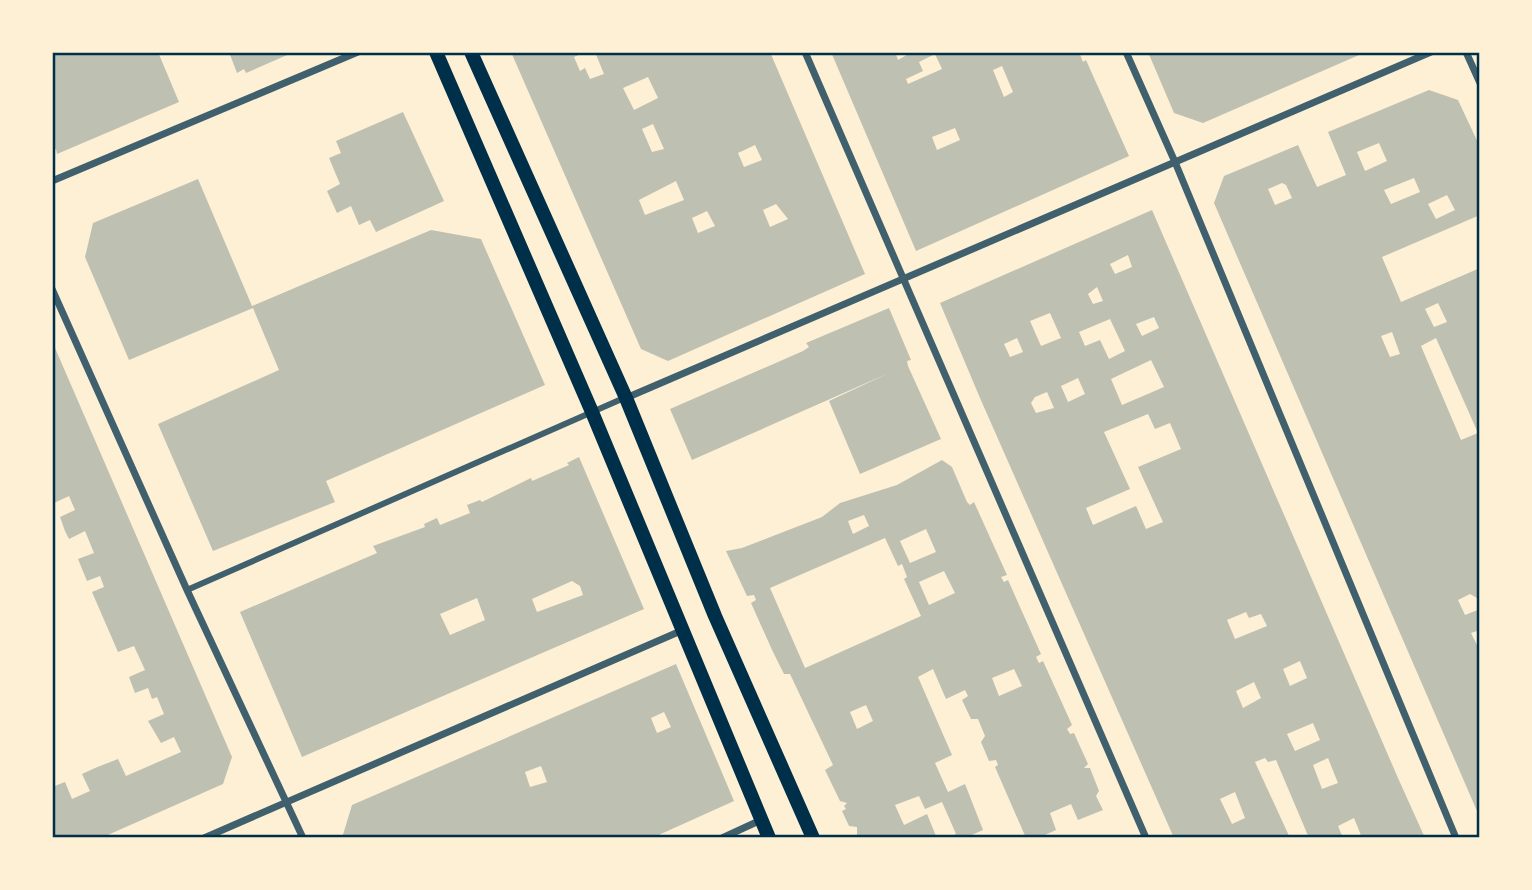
<svg xmlns="http://www.w3.org/2000/svg" width="1532" height="890" viewBox="0 0 1532 890" font-family="Arial,sans-serif">
<rect width="100%" height="100%" fill="#fdf0d5"/>
<!-- building -->
<g fill="#bec0b2" fill-rule="evenodd">
<polygon points="52,52 158,52 179,102 57,154 56,149 52,151"/>
<polygon points="229,52 294,52 246,73 244,69 237,73"/>
<path d="M511 52H586L574 57 580 71 585 68 590 79 604 74 595 52H770L865 274 668 361 641 349ZM648 77 658 98 634 110 623 88ZM653 124 664 149 652 152 642 129ZM755 145 762 160 744 167 738 153ZM676 181 684 200 645 215 639 200ZM776 204 788 219 770 227 763 210ZM707 211 715 226 698 233 692 218Z"/>
<path d="M831 52H895L898 60 912 52H1079L1083 62 1086 60 1129 156 916 251ZM935 54 942 69 908 84 906 79 923 71 919 62ZM1002 66 1013 92 1004 97 993 70ZM955 128 960 140 937 150 932 137Z"/>
<polygon points="1148,52 1236,54 1366,52 1203,123 1174,113"/>
<path d="M1429 90 1458 100 1480 147V215L1382 257 1401 302 1480 268V604L1477 598 1470 594 1458 600 1465 615 1480 609V630L1471 633 1480 651V818L1214 203 1224 176 1298 145 1317 187 1346 175 1328 132ZM1379 143 1387 161 1365 171 1357 152ZM1414 178 1420 192 1391 204 1384 190ZM1282 183 1286 185 1292 198 1275 205 1268 189ZM1447 195 1455 210 1436 219 1428 204ZM1438 303 1447 322 1434 327 1425 309ZM1392 332 1400 354 1390 357 1381 336ZM1436 338 1478 433 1461 440 1421 346Z"/>
<polygon points="403,112 444,201 376,232 370,220 359,225 351,206 337,213 327,191 340,184 329,158 341,153 336,141"/>
<polygon points="198,179 252,306 431,230 481,239 545,385 326,481 335,502 213,551 158,424 279,370 253,308 129,360 85,257 93,223"/>
<path d="M1152 210 1398 778 1425 838H1362L1354 818 1338 826 1343 838H1309L1276 760 1268 762 1265 758 1255 762 1290 838H1174L980 398 940 303ZM1128 255 1132 267 1115 274 1110 264ZM1097 287 1103 301 1093 304 1088 294ZM1050 313 1061 338 1041 346 1030 321ZM1154 317 1159 328 1142 336 1136 324ZM1110 319 1125 351 1109 359 1100 340 1085 346 1079 332ZM1017 338 1023 352 1010 357 1004 344ZM1151 360 1164 387 1122 405 1111 379ZM1078 378 1085 394 1068 402 1061 386ZM1047 392 1054 408 1036 413 1031 403 1035 397ZM1148 414 1155 429 1170 423 1181 449 1138 467 1163 522 1146 529 1136 506 1093 525 1086 508 1130 489 1104 432ZM1246 612 1249 618 1261 614 1267 626 1235 639 1227 620ZM1300 661 1307 678 1290 686 1283 669ZM1254 682 1261 698 1243 708 1236 691ZM1313 723 1320 740 1295 751 1287 734ZM1328 758 1338 783 1322 789 1313 765ZM1235 792 1245 818 1232 824 1220 799Z"/>
<polygon points="889,308 911,360 907,361 908,366 941,439 860,474 829,401 889,373 692,460 670,409 803,351 809,347 806,343"/>
<polygon points="52,341 232,757 223,784 101,838 52,838 52,787 65,782 72,799 90,791 82,774 95,768 118,759 126,776 181,752 174,737 161,743 148,721 164,714 157,697 152,699 148,688 135,693 129,677 145,670 134,646 118,652 92,592 104,587 100,576 87,581 78,559 94,553 85,531 69,539 65,531 60,517 75,510 69,496 52,504 52,476 55,475 52,469"/>
<path d="M579 457 644 609 302 757 240 612 377 553 373 546 425 527 424 524 437 518 440 525 470 513 467 505 480 500 482 502 531 478 532 481 569 465 567 463ZM572 581 580 586 583 595 537 612 532 599ZM477 598 485 620 450 635 440 614Z"/>
<path d="M942 460 952 467 967 502 970 505 974 502 1007 575 1001 577 1004 582 1008 580 1041 654 1036 657 1039 663 1043 661 1072 725 1067 729 1070 734 1074 733 1088 764 1084 768H1090L1099 791 1096 796 1103 810 1078 820 1071 804 1050 813 1056 830 1038 838H1026L995 767 998 765 996 760 989 761 981 742 985 736 978 719H971L962 700 968 696 965 690 946 699 933 669 918 677 952 755 935 763 948 792 965 784 983 830 967 837H948L956 834 942 802 925 809 919 796 895 805 904 825 927 814 936 836 857 838V827L849 826 842 811 846 809 844 806 847 803 840 801 825 770 833 765 790 674H784L773 652 751 603 756 600 754 595 747 596 726 551 742 548 822 517 840 503 897 485ZM864 515 869 526 853 534 848 521ZM926 529 936 552 910 563 900 541ZM885 538 898 566 902 564 907 577 904 579 921 616 805 668 770 588ZM944 571 955 593 929 605 919 582ZM1014 669 1022 686 999 696 992 678ZM866 705 873 721 857 729 850 712Z"/>
<path d="M676 664 734 801 652 838H342L352 805ZM664 712 671 727 657 733 651 718ZM541 766 547 782 530 787 525 772Z"/>
</g>
<g fill="none" stroke-linecap="round" stroke-linejoin="round">
<!-- pedestrian -->
<polyline stroke="#3f606c" stroke-width="6" points="187,590 624,398"/>
<!-- minor -->
<g stroke="#3f606c" stroke-width="7">
<polyline points="805,52 1146,838"/>
<polyline points="1126,52 1175,162 1456,838"/>
<polyline points="1466,52 1480,83"/>
<polyline points="52,181 358,52"/>
<polyline points="52,289 187,590 303,838"/>
<polyline points="626,398 1431,52"/>
<polyline points="204,838 683,630"/>
<polyline points="722,838 761,820"/>
</g>
<!-- secondary -->
<g stroke="#003049" stroke-width="14">
<polyline points="436,52 592,412 769,838"/>
<polyline points="471,52 626,398 715,616 813,838"/>
</g>
</g>
<!-- border -->
<rect width="1532" height="890" fill="none" stroke="#fdf0d5" stroke-width="108"/>
<rect x="54" y="54" width="1424" height="782" fill="none" stroke="#003049" stroke-width="2.5"/>
</svg>
